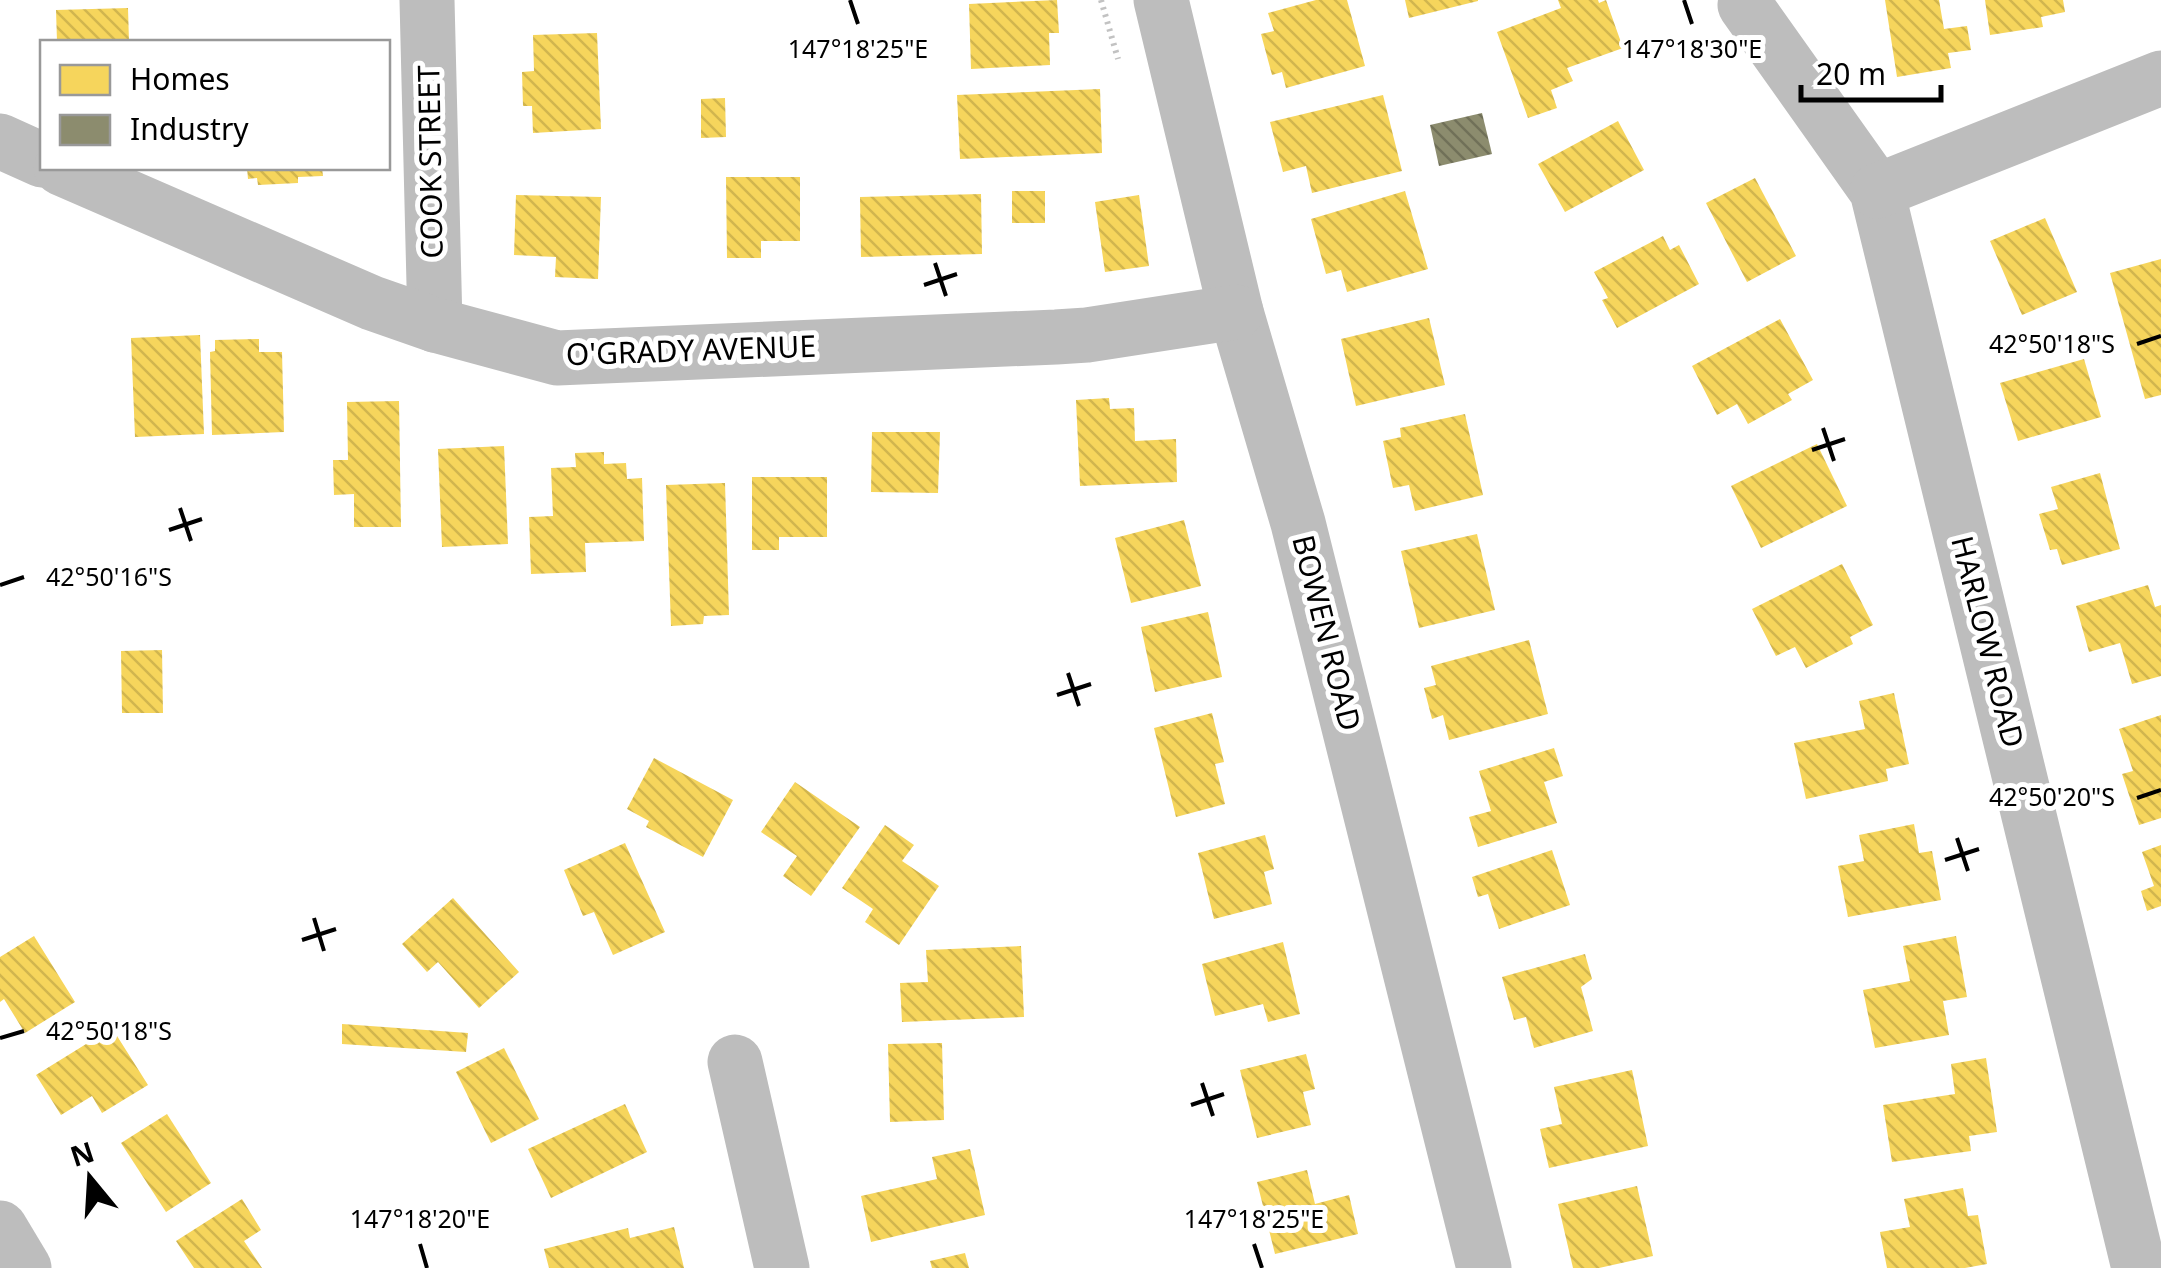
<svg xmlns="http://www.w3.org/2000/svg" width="2161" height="1268" viewBox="0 0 2161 1268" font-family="'Noto Sans',sans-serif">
<defs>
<pattern id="homes-back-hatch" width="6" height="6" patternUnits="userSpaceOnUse" patternTransform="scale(2.5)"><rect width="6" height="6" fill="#f6d55c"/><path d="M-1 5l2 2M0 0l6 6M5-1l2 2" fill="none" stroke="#d1b54e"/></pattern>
<pattern id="industry-back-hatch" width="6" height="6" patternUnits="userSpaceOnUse" patternTransform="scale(2.5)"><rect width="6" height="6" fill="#8c8c6e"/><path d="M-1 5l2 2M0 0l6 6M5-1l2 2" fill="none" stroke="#707058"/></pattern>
</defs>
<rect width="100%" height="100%" fill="#fff"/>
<!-- homes -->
<g fill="url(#homes-back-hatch)">
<polygon points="1057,0 1059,33 1049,33 1050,65 971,69 969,4"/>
<polygon points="1316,0 1347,0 1365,66 1286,88 1282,72 1272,75 1261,34 1274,31 1268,13"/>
<polygon points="1405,0 1478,0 1478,1 1409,18"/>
<polygon points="1558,0 1598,0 1599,3 1606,0 1623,48 1567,68 1573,81 1551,90 1557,108 1528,118 1497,32 1561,8"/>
<polygon points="1885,0 1939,0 1944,29 1967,26 1971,50 1948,53 1951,68 1897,77"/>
<polygon points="1985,0 2063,0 2065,12 2041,17 2043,27 1990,35"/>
<polygon points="128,8 129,42 57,42 56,10"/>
<polygon points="597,33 601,129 533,133 532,106 523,106 522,72 534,71 533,35"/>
<polygon points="1100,89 1102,153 960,159 957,95"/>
<polygon points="1383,95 1402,171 1312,193 1306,166 1283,172 1270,122"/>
<polygon points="725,98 726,137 701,138 701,99"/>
<polygon points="1618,121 1644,170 1565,212 1538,164"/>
<polygon points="247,168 322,168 323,176 298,177 298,183 258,185 257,178 248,179"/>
<polygon points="726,177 800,177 800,241 761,241 761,258 727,258"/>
<polygon points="1755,178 1796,256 1747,282 1706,203"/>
<rect x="1012" y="191" width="33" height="32"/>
<polygon points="1405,191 1428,269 1347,292 1341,270 1326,274 1311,219"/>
<polygon points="981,194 982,254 861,257 860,197"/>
<polygon points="516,195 601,197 598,279 555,277 556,257 514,255"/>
<polygon points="1139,195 1149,266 1105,272 1095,202"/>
<polygon points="2045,218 2077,292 2022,315 1990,241"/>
<polygon points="1663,236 1670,250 1679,245 1699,284 1617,328 1602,300 1608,298 1594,272"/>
<polygon points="2161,259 2161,395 2145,399 2110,273"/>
<polygon points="1429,318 1445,385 1356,406 1341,339"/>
<polygon points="1780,319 1813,380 1788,394 1792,400 1748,424 1737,404 1717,415 1692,366"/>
<polygon points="200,335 204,434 135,437 131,338"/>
<polygon points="259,339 259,352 282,352 284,432 212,435 210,352 215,351 215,340"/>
<polygon points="2084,359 2101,417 2018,441 2000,383"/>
<polygon points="1109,398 1110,409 1134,408 1135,441 1176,439 1177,482 1080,486 1076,400"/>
<polygon points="399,401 401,527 354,527 354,494 334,495 333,460 348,460 347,402"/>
<polygon points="1465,414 1483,495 1415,511 1409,485 1393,488 1383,441 1401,437 1400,428"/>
<polygon points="872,432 940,432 938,493 871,492"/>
<polygon points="1817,444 1847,506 1761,548 1731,486"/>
<polygon points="504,446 508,544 442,547 438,449"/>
<polygon points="604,452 604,464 626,463 627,479 642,478 644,541 585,543 586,572 531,574 529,517 553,516 551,468 576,467 575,453"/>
<polygon points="2100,473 2120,549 2062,565 2057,549 2050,550 2039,514 2058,509 2051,487"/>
<polygon points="752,477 827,477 827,537 779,537 779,550 752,550"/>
<polygon points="725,483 729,615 704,616 703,624 671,626 666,485"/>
<polygon points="1184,520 1201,586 1131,603 1115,538"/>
<polygon points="1477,534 1495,610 1419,628 1401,551"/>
<polygon points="1842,564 1873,625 1850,637 1853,644 1806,668 1795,647 1776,656 1752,609"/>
<polygon points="2148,585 2155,607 2161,605 2161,676 2132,684 2120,643 2089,652 2076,606"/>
<polygon points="1208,612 1222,677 1155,692 1141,627"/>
<polygon points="1529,640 1548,714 1449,740 1443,715 1432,719 1424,688 1436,685 1431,666"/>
<polygon points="162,650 163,713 122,713 121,651"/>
<polygon points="1894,693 1909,764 1886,769 1888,781 1806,799 1794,743 1865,729 1859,701"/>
<polygon points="1212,713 1224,762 1215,764 1225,804 1176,817 1154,728"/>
<polygon points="2161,715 2161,818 2139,825 2122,774 2133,771 2119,729"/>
<polygon points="1554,748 1563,776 1544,782 1557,823 1478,847 1469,817 1491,811 1479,771"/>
<polygon points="654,758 733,800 703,857 646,827 649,821 627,809"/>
<polygon points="795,782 860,827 811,896 783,876 797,856 761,832"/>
<polygon points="1914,824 1919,853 1932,851 1941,900 1848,917 1838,866 1864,861 1859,835"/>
<polygon points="885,825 914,845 902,861 939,886 899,945 865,922 873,909 842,888"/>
<polygon points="1265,835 1274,869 1264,872 1272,904 1214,919 1198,853"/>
<polygon points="625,843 665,932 613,955 594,912 583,916 564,870"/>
<polygon points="2161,845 2161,906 2147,911 2141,891 2154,886 2142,852"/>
<polygon points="1552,850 1570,905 1499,929 1488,894 1478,897 1472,877"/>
<polygon points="453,898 519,972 479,1008 438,962 427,972 402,944"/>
<polygon points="34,936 75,1002 25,1033 4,999 0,1002 0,957"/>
<polygon points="1956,936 1967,997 1943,1001 1949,1035 1875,1048 1863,990 1910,981 1903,946"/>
<polygon points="1283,942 1300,1014 1268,1022 1263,1004 1215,1016 1202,964"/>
<polygon points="1021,946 1024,1017 902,1022 900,983 928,982 926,950"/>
<polygon points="1585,954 1592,979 1581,987 1593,1031 1534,1048 1526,1017 1514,1020 1502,977"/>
<polygon points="342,1024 468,1033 466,1052 342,1044"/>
<polygon points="112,1028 148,1085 102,1113 92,1096 61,1115 36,1075"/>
<polygon points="942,1043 944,1120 890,1122 888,1044"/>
<polygon points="504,1048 539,1119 491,1143 456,1072"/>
<polygon points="1306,1054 1315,1089 1303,1092 1311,1125 1257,1138 1240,1070"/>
<polygon points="1986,1058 1997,1132 1969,1136 1971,1151 1892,1162 1883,1105 1955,1094 1951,1064"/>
<polygon points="1632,1070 1648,1146 1549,1168 1540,1129 1562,1124 1554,1087"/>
<polygon points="625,1104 647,1152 551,1198 528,1149"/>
<polygon points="167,1114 211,1183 166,1212 121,1143"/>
<polygon points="970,1149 985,1215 871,1242 861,1196 937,1179 932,1157"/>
<polygon points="1307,1170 1315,1204 1349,1195 1358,1234 1275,1254 1257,1182"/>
<polygon points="1637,1186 1653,1256 1599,1268 1573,1268 1558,1204"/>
<polygon points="1963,1188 1968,1216 1978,1215 1987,1264 1965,1268 1887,1268 1880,1232 1910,1227 1904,1199"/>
<polygon points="242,1199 261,1230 244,1241 262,1268 194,1268 176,1241"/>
<polygon points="674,1227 684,1268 549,1268 544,1249 628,1228 630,1238"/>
<polygon points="965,1253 969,1268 932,1268 930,1261"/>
</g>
<!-- industry -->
<polygon fill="url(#industry-back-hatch)" points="1482,113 1492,154 1439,166 1430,125"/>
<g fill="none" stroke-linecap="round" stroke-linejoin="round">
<!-- path -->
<polyline stroke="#c2c2c2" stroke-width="6" stroke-dasharray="2.5 5" stroke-linecap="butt" points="1101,0 1118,59"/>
<!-- street -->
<g stroke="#bdbdbd" stroke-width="55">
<polyline points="427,0 435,325"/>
<polyline points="1161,0 1236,312 1298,523 1484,1268"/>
<polyline points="1745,5 1877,191 2139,1268"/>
<polyline points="0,141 42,160"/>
<polyline points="61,168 372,303 435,325 557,358 1056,337 1087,335 1236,312"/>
<polyline points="1877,191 2161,78"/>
<polyline points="735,1062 782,1268"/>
<polyline points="0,1228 24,1268"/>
</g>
</g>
<!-- ticks -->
<path fill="none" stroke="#000" stroke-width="4" d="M850 0 858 24M1684 0 1692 24M935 263 946 296M924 285 957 274M2137 344 2161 336M1823 428 1834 461M1812 450 1845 439M180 508 191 541M169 530 202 519M0 585 24 577M1068 673 1079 706M1057 695 1091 684M2137 798 2161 790M1957 838 1968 871M1945 860 1979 849M314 918 324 951M302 940 336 929M0 1038 24 1031M1202 1083 1213 1116M1191 1105 1224 1094M420 1244 427 1268M1254 1244 1262 1268"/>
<g text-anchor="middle" stroke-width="10" stroke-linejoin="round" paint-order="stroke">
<!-- street labels -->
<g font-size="30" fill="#000" stroke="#fff">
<text transform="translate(431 162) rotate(-91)" y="10">COOK STREET</text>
<text transform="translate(691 351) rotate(-2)" y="10">O'GRADY AVENUE</text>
<text transform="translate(1326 633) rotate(76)" y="10">BOWEN ROAD</text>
<text transform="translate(1987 642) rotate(76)" y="10">HARLOW ROAD</text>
</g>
</g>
<g font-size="25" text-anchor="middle" fill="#000" stroke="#fff" stroke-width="10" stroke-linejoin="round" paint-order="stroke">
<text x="858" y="58">147°18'25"E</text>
<text x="1692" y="58">147°18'30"E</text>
<text x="2052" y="353">42°50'18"S</text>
<text x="109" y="586">42°50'16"S</text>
<text x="2052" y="806">42°50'20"S</text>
<text x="109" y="1040">42°50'18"S</text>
<text x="420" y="1228">147°18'20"E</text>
<text x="1254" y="1228">147°18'25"E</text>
</g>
<!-- legend -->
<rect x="40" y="40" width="350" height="130" fill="#ffffff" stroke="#999999" stroke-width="2.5"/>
<rect x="60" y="65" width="50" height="30" fill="#f6d55c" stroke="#999999" stroke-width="2.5"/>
<text x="130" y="90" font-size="30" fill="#000000">Homes</text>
<rect x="60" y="115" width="50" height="30" fill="#8c8c6e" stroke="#999999" stroke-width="2.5"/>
<text x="130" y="140" font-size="30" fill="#000000">Industry</text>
<!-- north arrow -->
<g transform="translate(90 1178) rotate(342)" stroke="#ffffff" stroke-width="8" paint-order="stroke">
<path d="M0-8L18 38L0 25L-18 38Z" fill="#000000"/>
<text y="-15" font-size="28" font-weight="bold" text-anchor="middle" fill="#000000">N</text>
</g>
<!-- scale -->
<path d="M1801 85v15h140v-15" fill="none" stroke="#000000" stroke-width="5"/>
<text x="1816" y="85" font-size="30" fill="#000000" stroke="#ffffff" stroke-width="8" paint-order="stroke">20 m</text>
</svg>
